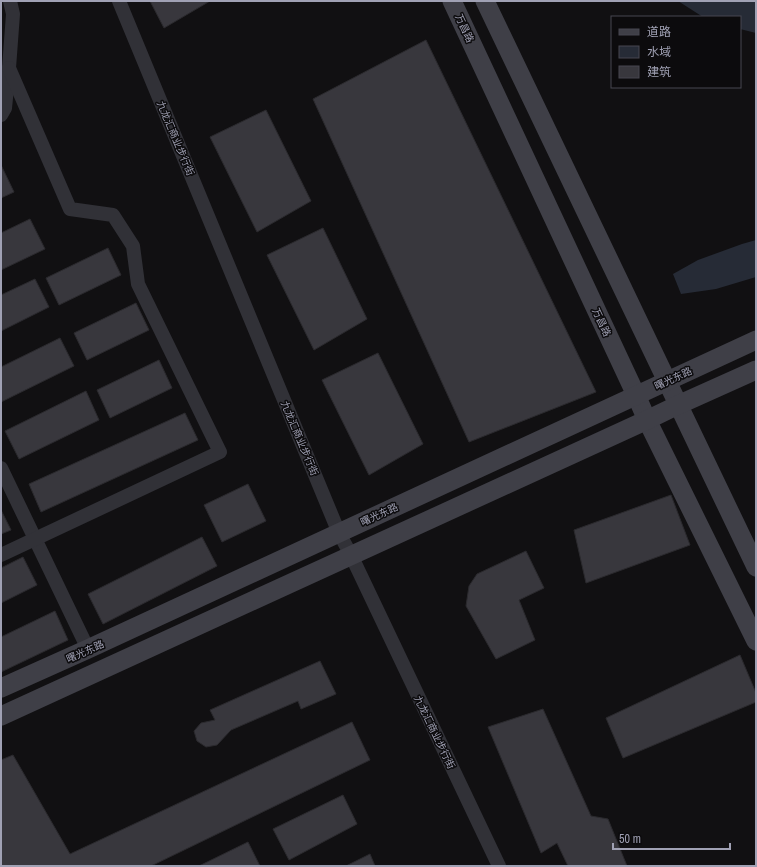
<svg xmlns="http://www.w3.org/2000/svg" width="757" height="867" viewBox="0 0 757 867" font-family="'Archivo Narrow','Noto Sans SC',sans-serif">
<rect width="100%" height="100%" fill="#111012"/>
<!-- water -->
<g fill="#262b36">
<polygon points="678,1 756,1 756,33 740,29 740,17 703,17"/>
<polygon points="756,240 756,277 716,289 681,294 673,274 698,260 742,244"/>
</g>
<!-- building -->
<g fill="#38373d" stroke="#2b2a2e">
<polygon points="150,1 210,1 164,28"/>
<polygon points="426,40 596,392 469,442 313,99"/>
<polygon points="266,110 311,201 257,232 210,137"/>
<polygon points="1,165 14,192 1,198"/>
<polygon points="30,219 45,249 1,270 1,233"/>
<polygon points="323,228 367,319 314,350 267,255"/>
<polygon points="108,248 121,275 59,305 46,278"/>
<polygon points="35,279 49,307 1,331 1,295"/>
<polygon points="136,303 149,330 87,360 74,333"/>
<polygon points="60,338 74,366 1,402 1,367"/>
<polygon points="378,353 423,444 369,475 322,380"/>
<polygon points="159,360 172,388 110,418 97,390"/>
<polygon points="86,391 99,420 19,459 5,431"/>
<polygon points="185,413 198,440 41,512 29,484"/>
<polygon points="248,484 266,521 222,542 204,505"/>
<polygon points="671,495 690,545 586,583 574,530"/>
<polygon points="1,510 11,530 1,534"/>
<polygon points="202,537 217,566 103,624 88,594"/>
<polygon points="526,551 544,588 519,600 535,640 496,659 466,606 469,586 477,574"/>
<polygon points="23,557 37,585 1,603 1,568"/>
<polygon points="55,611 68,640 1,672 1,637"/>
<polygon points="740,655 756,693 756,702 623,758 606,718"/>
<polygon points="320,661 336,694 301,709 298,701 231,730 217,745 206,747 197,741 194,731 201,723 215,720 210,710"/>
<polygon points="543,709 591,816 608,819 627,866 568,866 557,843 541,853 488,727"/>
<polygon points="352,722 370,760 151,866 1,866 1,760 13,755 70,854"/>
<polygon points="343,795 357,824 289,860 273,829"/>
<polygon points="248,842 260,866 199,866"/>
<polygon points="370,854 375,866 346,866"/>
</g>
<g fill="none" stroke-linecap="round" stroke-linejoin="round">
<!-- street -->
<g stroke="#313137" stroke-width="14">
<polyline points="119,1 339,533 351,555 499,866"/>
<polyline points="1,115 5,108 9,68 13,14 10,1"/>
<polyline points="1,468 88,649"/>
<polyline points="1,555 220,452 138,284 133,246 113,215 70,209 9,68"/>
</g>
<!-- secondary -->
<g stroke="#3f3f47" stroke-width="19">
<polyline points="452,1 636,395 647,420 756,641"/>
<polyline points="485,1 756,567"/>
<polyline points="1,688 88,649 756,340"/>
<polyline points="1,716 647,420 678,405 756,370"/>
</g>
</g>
<g text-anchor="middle" stroke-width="3" stroke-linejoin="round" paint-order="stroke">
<!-- street labels -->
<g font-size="10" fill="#a0a1b4" stroke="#0c0b0d">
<text transform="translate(465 28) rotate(65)" y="4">万昌路</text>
<text transform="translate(176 138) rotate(67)" y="4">九龙汇商业步行街</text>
<text transform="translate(602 322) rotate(65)" y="4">万昌路</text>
<text transform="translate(673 378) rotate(-25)" y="4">曙光东路</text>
<text transform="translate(300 438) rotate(67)" y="4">九龙汇商业步行街</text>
<text transform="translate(379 514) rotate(-25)" y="4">曙光东路</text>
<text transform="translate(85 651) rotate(-24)" y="4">曙光东路</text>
<text transform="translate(435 732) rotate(64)" y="4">九龙汇商业步行街</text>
</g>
</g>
<!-- border -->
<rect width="757" height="867" fill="none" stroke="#a0a1b4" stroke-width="4"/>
<!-- legend -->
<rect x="611" y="16" width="130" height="72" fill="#0c0b0d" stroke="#474750"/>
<rect x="619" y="29" width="20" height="6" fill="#3f3f47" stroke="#474750"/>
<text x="647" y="36" font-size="12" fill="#a0a1b4">道路</text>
<rect x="619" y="46" width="20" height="12" fill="#262b36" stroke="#474750"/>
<text x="647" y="56" font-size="12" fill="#a0a1b4">水域</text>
<rect x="619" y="66" width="20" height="12" fill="#38373d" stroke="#474750"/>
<text x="647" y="76" font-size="12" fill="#a0a1b4">建筑</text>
<!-- scale -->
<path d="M613 843v6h117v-6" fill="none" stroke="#a0a1b4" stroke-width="2"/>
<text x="619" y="843" font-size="12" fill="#a0a1b4" stroke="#0c0b0d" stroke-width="3" paint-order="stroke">50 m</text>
</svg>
